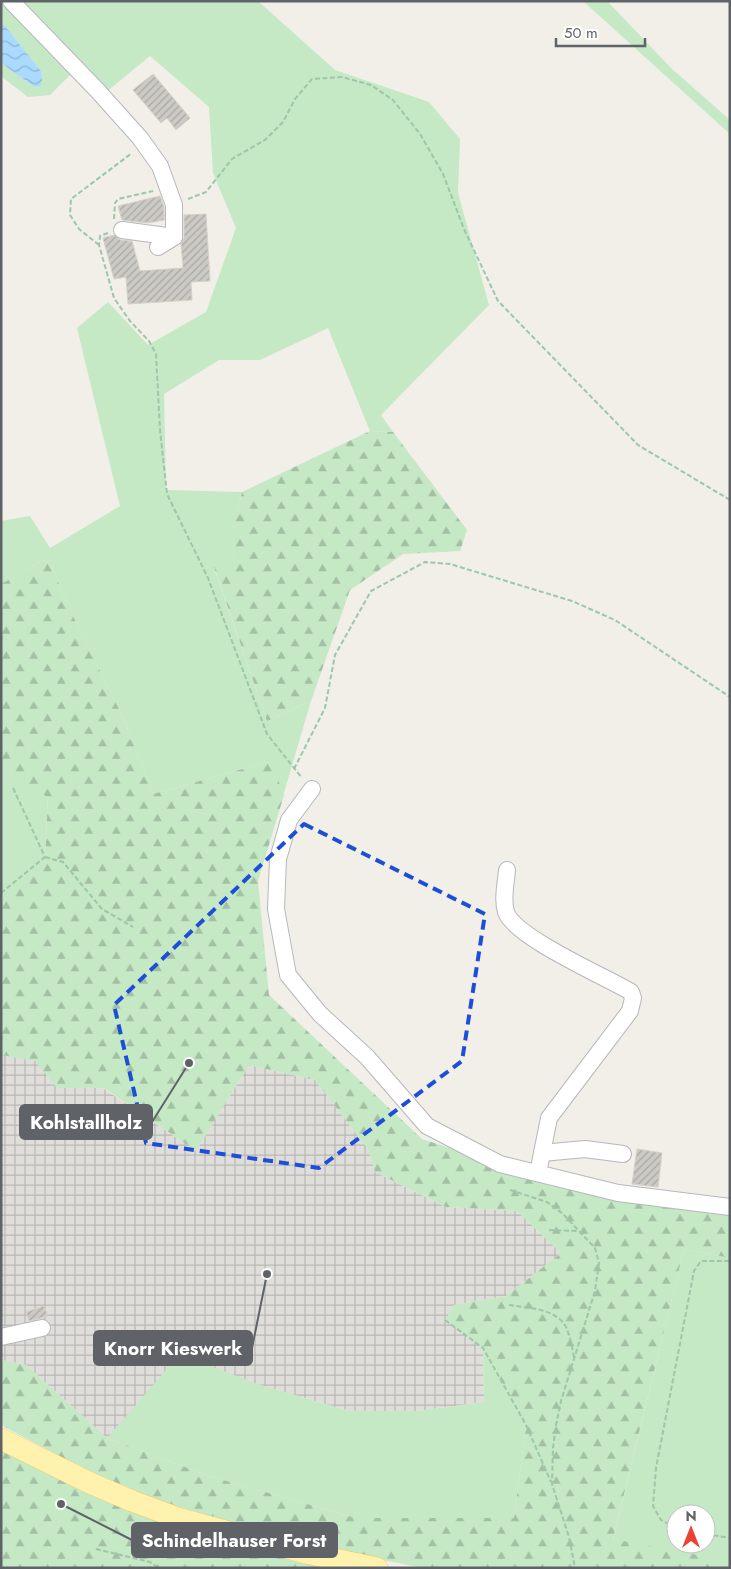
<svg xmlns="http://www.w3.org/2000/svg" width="731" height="1569" viewBox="0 0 731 1569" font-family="Jost,sans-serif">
<defs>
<pattern id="industrial-grid" width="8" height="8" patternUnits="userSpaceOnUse" patternTransform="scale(1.25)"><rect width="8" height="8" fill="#e0deda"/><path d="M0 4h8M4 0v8" fill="none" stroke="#b9b8b5"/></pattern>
<pattern id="forest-firs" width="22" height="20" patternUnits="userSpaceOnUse" patternTransform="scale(1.25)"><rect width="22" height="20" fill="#c5e8c5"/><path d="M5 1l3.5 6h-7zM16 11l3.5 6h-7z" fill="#a3c0a4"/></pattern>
<pattern id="water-waves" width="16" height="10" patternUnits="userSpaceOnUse" patternTransform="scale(1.25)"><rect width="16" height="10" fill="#aadaff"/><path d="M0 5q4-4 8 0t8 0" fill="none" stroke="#8eb4d2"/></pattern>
<pattern id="building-hatch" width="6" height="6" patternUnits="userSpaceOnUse" patternTransform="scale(1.25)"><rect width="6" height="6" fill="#cccac5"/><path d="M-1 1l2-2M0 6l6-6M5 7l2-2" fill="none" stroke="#a9a8a4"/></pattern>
</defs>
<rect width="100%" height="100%" fill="#f1efe8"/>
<!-- industrial -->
<polygon fill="url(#industrial-grid)" points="1,1055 35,1060 57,1088 103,1088 196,1151 249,1065 315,1080 368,1149 375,1172 446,1207 517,1211 561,1253 506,1296 454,1305 446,1319 483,1348 484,1402 418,1411 349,1411 257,1384 107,1438 26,1365 1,1360"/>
<!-- green -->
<g fill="#c5e8c5" fill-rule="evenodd">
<polygon points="1,1 5,1 73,72 50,95 28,97 1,76 1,63 33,86 41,71 1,21"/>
<polygon points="16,1 258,1 335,70 429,102 460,139 458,193 489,305 381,415 393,432 370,431 328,328 260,360 219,360 164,394 166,490 242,492 233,529 234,561 214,568 267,721 311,701 283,796 271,761 153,794 123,717 70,610 50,563 44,560 1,584 1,521 30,516 50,548 120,506 77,328 108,302 148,345 206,312 236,228 213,173 209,107 150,56 105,93"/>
<polygon points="583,1 607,1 672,69 730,120 730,134"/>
<polygon points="1,773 48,796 45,857 1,892"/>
<path d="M684 1249 730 1258V1561L613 1540ZM676 1514H706V1544H676Z"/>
<polygon points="483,1348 526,1425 514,1518 356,1518 209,1476 107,1438 180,1354 257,1384 349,1411 418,1411 484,1402"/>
</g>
<!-- forest -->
<g fill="url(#forest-firs)">
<polygon points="370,431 393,432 467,530 460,551 403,554 350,590 311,701 267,721 214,567 234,561 233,529 242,492"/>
<path d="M44 560 50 563 70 610 123 717 153 794 271 761 284 795 258 881 269 995 422 1139 500 1164 730 1207V1258L684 1249 613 1539 730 1561V1568H423C365 1557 307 1543 250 1528 212 1517 174 1507 137 1492 90 1474 46 1449 1 1425V1360L26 1365 107 1438 209 1476 356 1518H514L526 1425 483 1348 445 1320 454 1305 506 1296 561 1253 517 1211 446 1207 375 1172 368 1149 315 1080 249 1065 196 1151 104 1088H57L35 1061 1 1055V892L45 857 48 797 1 773V584Z"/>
<polygon points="1,1450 344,1568 1,1568"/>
</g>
<!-- water -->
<polygon fill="url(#water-waves)" points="1,21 41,71 42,80 40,87 33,86 1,63"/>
<!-- building -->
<g fill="url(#building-hatch)" stroke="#d6d1c6">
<polygon points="153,74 190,118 176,130 167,118 161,123 133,90"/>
<polygon points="160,196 164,207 164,220 148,223 122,220 118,206"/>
<polygon points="206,214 210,281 191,282 192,300 128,304 126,277 114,279 103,238 114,235 120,240 132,241 140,271 183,268 181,244 184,238 184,215"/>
<polygon points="637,1149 662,1153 658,1187 632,1184"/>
<polygon points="44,1306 48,1316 29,1321 26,1312"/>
</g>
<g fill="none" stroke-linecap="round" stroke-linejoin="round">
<!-- minor casing -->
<g stroke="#b5b8bc" stroke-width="18">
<g id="minor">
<polyline points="11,1 97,90 140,138 160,166 174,205 174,237 158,247"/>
<polyline points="122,230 174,237"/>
<polyline points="312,789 289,820 278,859 276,909 288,975 320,1014 367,1057 427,1126 500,1164 618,1193 730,1207"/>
<path d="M507 870C506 883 502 900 506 912 514 937 606 977 631 992L633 998 630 1011 549 1118 538 1173"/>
<polyline points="542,1153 585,1149 623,1154"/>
<polyline points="1,1337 42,1328"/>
</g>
</g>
<!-- major casing -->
<g stroke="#f2c960" stroke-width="22">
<polyline id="major" points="1,1439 88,1482 132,1501 181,1519 306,1553 377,1568"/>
</g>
<!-- path -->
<g stroke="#9cc7a9" stroke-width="2" stroke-dasharray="5 2.5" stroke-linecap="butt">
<polyline points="188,199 206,192 232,159 265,140 283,122 295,99 312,79 342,77 371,85 393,100 420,134 443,174 464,229 498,301 638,445 730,500"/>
<polyline points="114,219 115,203 118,199 153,191"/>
<polyline points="108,233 100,236 99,245 114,298 130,321 149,341 156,354 160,430 167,494 208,578 267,734 302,778"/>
<polyline points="99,245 79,229 70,215 71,199 132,153"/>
<polyline points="294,769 325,708 335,655 371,591 425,562 450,564 572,601 615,620 730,697"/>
<polyline points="13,788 45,857"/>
<polyline points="45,857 63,862 102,909 133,927"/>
<polyline points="1,893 45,857"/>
<polyline points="510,1190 547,1202 563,1214 595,1248 599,1263 595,1291 561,1401 556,1425 553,1448 552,1484 569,1537 575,1568"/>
<polyline points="549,1230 578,1231"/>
<path d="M509 1305C527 1308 556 1308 566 1327 570 1336 572 1347 574 1357"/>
<polyline points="445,1320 483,1348 526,1425 551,1482"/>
<polyline points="676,1528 661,1520 653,1506 656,1468 694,1271 701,1261 730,1261"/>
<polyline points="706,1534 730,1538"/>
<polyline points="96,1549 150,1562 159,1568"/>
</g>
<!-- minor -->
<use href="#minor" stroke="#fff" stroke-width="16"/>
<!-- major -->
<use href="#major" stroke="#fff2af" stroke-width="21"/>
</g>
<!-- marked area -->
<path fill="none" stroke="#1d4ed8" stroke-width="4" stroke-dasharray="10 6" stroke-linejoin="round" d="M304 824 485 914 462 1061 319 1168 146 1143 114 1005Z"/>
<!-- callouts -->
<path fill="none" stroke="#5f6368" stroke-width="2" d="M189 1063L152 1122M267 1274L252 1348M61 1504L132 1540"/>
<g fill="#5f6368" stroke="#fff" stroke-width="2">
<circle cx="189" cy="1063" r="5"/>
<circle cx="267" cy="1274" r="5"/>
<circle cx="61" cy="1504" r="5"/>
</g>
<g fill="#5f6368" stroke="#5f6368" stroke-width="2">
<rect x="20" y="1105" width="132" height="34" rx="5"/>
<rect x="94" y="1331" width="158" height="34" rx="5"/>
<rect x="132" y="1523" width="205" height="34" rx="5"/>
</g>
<g font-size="19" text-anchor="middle" font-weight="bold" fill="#fff">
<text x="86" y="1129">Kohlstallholz</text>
<text x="173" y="1355">Knorr Kieswerk</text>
<text x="234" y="1547">Schindelhauser Forst</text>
</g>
<!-- border -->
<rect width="731" height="1569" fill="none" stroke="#5f6368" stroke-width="5"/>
<!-- north arrow -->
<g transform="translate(691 1529)"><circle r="24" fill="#ffffff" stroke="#bfc1c3"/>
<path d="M0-4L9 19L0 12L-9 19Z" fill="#ea4335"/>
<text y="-8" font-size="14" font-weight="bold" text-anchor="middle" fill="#5f6368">N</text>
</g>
<!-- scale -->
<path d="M556 38v8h89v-8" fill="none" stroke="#5f6368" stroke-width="2.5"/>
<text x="564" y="38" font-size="15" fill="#5f6368" stroke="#ffffff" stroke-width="4" paint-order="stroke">50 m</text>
</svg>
